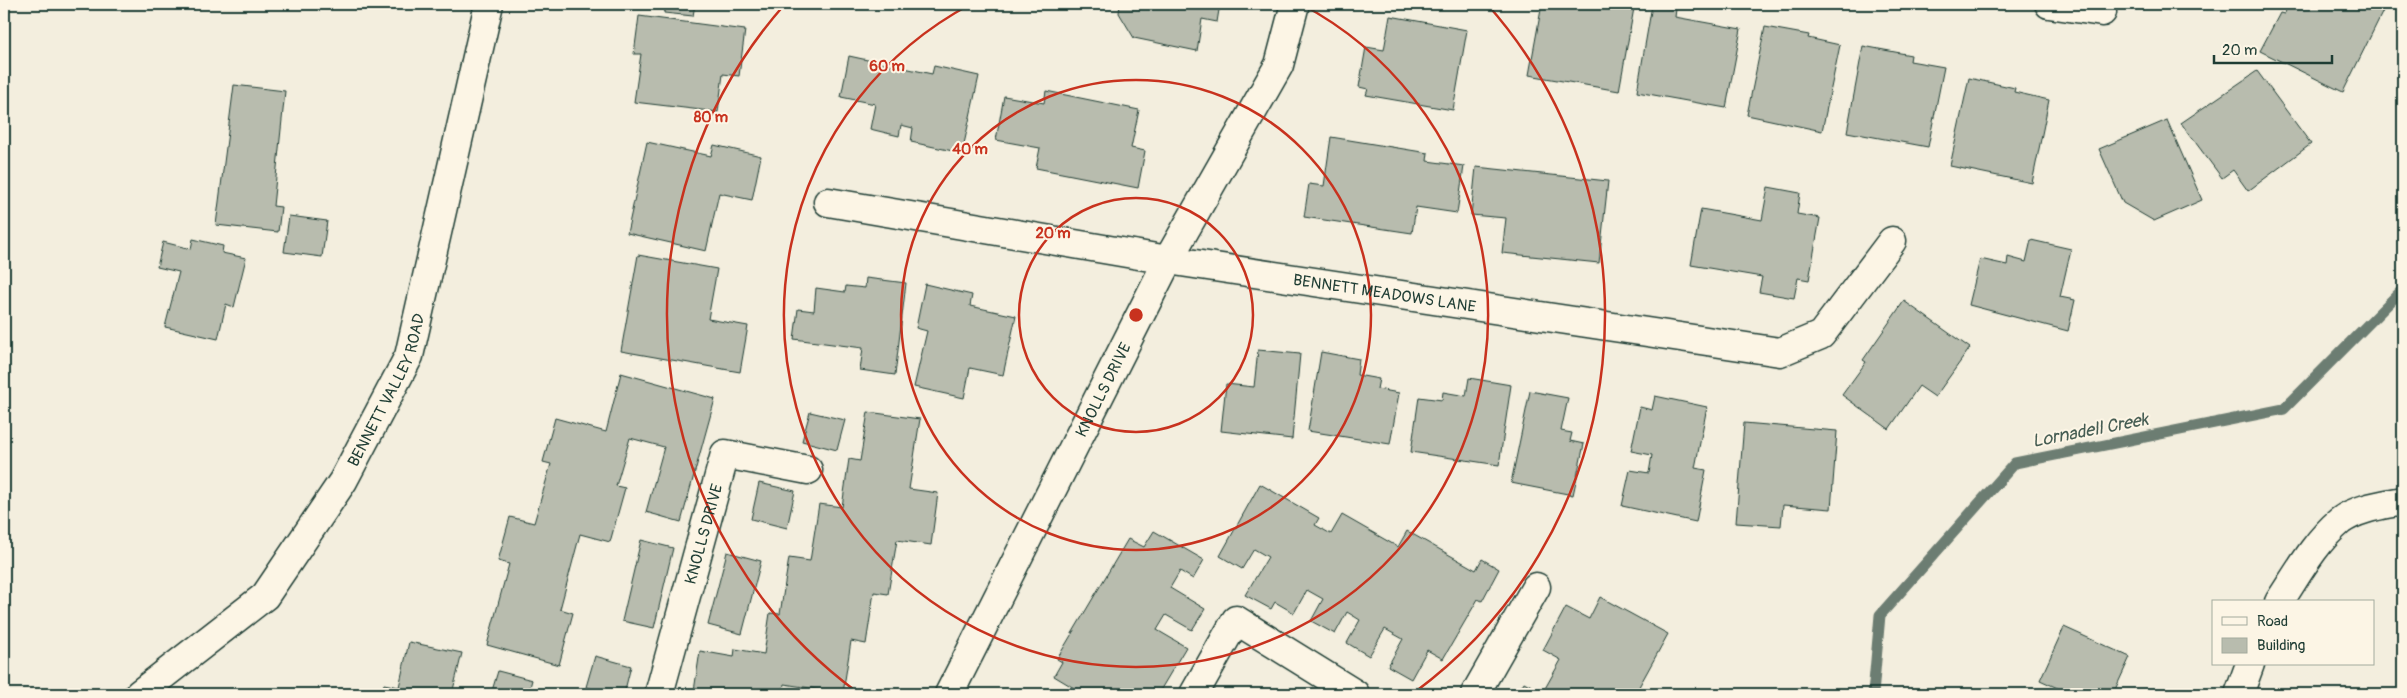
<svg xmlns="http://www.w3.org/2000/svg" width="2407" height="698" viewBox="0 0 2407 698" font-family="Pangolin,sans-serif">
<rect width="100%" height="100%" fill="#f3eede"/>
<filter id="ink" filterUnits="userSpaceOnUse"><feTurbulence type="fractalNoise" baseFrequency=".02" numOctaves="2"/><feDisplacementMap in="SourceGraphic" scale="10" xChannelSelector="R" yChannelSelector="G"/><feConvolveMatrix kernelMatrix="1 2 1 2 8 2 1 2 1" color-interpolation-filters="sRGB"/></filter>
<g filter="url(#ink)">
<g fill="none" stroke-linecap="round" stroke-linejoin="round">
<!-- stream -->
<polyline stroke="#6c7d72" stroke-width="11" points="1873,694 1880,615 2015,463 2284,409 2403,289"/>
</g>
<!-- building -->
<g fill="#b8bcae" stroke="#1f3d34">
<polygon points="665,4 695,4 693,16 664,13"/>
<polygon points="1120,4 1220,4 1217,22 1202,19 1197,51 1134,38 1119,13"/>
<polygon points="1542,4 1610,4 1634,8 1619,91 1529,75"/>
<polygon points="2289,4 2369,4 2383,11 2343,92 2260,51 2280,13 2284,14"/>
<polygon points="1652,5 1676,9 1675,17 1741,29 1726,108 1637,92"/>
<polygon points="639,16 745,30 739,76 723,74 718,112 634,102 641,54 634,54"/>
<polygon points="1390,16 1467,30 1453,110 1366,95 1368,89 1359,87 1366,47 1384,50"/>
<polygon points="1765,27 1809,35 1808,38 1840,45 1822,131 1747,115"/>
<polygon points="1863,46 1911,55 1910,61 1944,67 1928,147 1847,132"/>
<polygon points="849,56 932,74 934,66 979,76 962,153 911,142 913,128 901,125 899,136 870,129 875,104 841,97"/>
<polygon points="2257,71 2311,144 2248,191 2233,170 2222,178 2181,123"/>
<polygon points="1969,78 2015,88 2014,92 2049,100 2032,183 1950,166"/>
<polygon points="234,85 285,91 273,206 281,207 278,232 216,225"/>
<polygon points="1046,91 1139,110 1131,148 1145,151 1138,188 1036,168 1040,148 996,140 1004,96 1044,103"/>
<polygon points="2167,120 2202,200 2154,221 2123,203 2099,149"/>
<polygon points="1331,137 1428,153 1427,161 1464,166 1457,213 1416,207 1412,233 1304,217 1309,184 1324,186"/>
<polygon points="647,142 711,156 714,145 761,156 752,200 719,193 706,251 627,233"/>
<polygon points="1476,167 1608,181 1599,263 1502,253 1506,218 1471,215"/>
<polygon points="1768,187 1800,193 1797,214 1820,218 1809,280 1798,278 1794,298 1759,292 1762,277 1691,265 1701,209 1762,220"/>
<polygon points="289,216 327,221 322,257 284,252"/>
<polygon points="193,239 223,246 222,253 246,258 234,307 226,304 218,339 165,327 179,272 157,267 163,242 191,249"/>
<polygon points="2031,240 2071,249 2060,297 2075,300 2068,331 1969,305 1980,259 2007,265 2008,257 2026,262"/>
<polygon points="638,255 717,269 708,319 748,326 740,372 621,351"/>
<polygon points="866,278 906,283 895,375 860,370 863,348 794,339 798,309 814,311 816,288 845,292 846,286 865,288"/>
<polygon points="925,284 972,295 970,306 1016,316 1003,375 970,368 964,398 914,387 927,331 916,328"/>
<polygon points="1904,301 1970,348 1935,397 1919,386 1889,429 1842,395 1866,362 1863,360"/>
<polygon points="1258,350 1300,354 1292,439 1221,431 1226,384 1254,387"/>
<polygon points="1321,352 1359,359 1357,375 1379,379 1377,389 1399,393 1390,444 1308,431"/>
<polygon points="621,373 715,399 681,522 646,512 664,447 630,438 616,486 625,488 610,542 580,534 560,609 573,613 559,665 487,645 509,564 498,561 510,517 534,523 551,464 543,462 555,418 606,432"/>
<polygon points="1469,378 1511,385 1499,465 1411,452 1419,397 1442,400 1443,392 1466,396"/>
<polygon points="1530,391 1568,398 1561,431 1572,433 1570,441 1584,444 1573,495 1511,483"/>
<polygon points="1655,396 1707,407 1695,468 1706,470 1696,522 1622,506 1630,470 1649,473 1652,455 1631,451 1640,407 1652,410"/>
<polygon points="810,412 845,420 837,450 802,441"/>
<polygon points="868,412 920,419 909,489 938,493 931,545 897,540 888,594 874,592 866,644 851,641 843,693 784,684 782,694 718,694 694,691 700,651 734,657 735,649 764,654 770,613 780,614 789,558 810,561 819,504 842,507 849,459 860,461"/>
<polygon points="1744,423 1837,431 1831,509 1783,505 1781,526 1736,523"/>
<polygon points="759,483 795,491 787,528 751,519"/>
<polygon points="1260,484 1319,518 1315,525 1331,534 1342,515 1398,547 1407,531 1476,570 1482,559 1499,569 1482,601 1478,599 1443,659 1427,650 1411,679 1388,666 1403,639 1385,629 1369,656 1347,643 1360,620 1347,612 1335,634 1311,621 1323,599 1307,590 1294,613 1275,602 1271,609 1245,595 1268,557 1254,549 1242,569 1220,556"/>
<polygon points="1154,531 1204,560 1193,579 1180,571 1170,588 1205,609 1192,630 1166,615 1157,630 1186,647 1158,694 1084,694 1054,676 1062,662 1057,659 1128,539 1144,547"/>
<polygon points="641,540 673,548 654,628 622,621"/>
<polygon points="727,552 761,561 742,634 708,625"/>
<polygon points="1600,597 1668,634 1635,694 1517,694 1524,682 1543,692 1561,660 1543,650 1566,607 1589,619"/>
<polygon points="2064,627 2130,657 2113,694 2063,694 2064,691 2040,680"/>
<polygon points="409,642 462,653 452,694 381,694 384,684 399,687"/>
<polygon points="595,656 631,666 624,694 611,694 586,687"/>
<polygon points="498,671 532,680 528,694 491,694"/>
</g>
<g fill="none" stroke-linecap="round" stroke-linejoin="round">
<!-- minor casing -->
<g stroke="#1f3d34" stroke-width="31">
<g id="minor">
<polyline points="2049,4 2102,12"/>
<path id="s1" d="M828 202 1168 260 1780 352 1821 335 1892 241"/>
<path d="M2279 602C2297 575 2315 542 2340 521 2357 508 2383 505 2403 501"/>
<path id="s2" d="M139 694 265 596 343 481 409 356 489 4"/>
<path id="s3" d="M659 694 725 454 808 470"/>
<path id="s4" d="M949 694 1168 260 1279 65 1295 4"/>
<polyline points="1194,694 1236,620 1355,694"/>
<polyline points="1475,694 1536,587"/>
<polyline points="2239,694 2250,664"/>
</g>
</g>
<!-- minor -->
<use href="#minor" stroke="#fcf5e5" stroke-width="28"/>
</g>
</g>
<!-- distance rings -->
<g fill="none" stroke="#c8321e" stroke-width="2.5">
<circle cx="1136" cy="315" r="117"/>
<circle cx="1136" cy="315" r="235"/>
<path d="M1301 4A352 352 0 1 1 971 4"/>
<path d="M857 692A469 469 0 0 1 785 4M1487 4A469 469 0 0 1 1415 692"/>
</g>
<g text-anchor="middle" stroke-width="4" stroke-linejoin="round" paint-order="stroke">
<!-- street labels -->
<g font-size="16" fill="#1f3d34" stroke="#fcf5e5">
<text dy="6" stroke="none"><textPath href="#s1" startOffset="564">BENNETT MEADOWS LANE</textPath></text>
<text dy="6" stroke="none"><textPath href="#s2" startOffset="400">BENNETT VALLEY ROAD</textPath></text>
<text dy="6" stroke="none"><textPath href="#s4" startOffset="341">KNOLLS DRIVE</textPath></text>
<text dy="6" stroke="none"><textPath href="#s3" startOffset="166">KNOLLS DRIVE</textPath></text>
</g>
<!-- water labels -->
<g font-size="18" font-style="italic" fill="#465d53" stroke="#fcf5e5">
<text transform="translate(2090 430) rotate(-11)" y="6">Lornadell Creek</text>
</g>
</g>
<circle cx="1136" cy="315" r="8" fill="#c8321e" stroke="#fcf5e5" stroke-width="2.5"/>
<g font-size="15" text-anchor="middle" font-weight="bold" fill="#c8321e" stroke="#fcf5e5" stroke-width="4" stroke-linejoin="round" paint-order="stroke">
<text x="887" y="71">60 m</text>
<text x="711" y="122">80 m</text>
<text x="970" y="154">40 m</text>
<text x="1053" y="238">20 m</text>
</g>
<!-- margin -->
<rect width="2407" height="698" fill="none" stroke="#fcf5e5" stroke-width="20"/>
<rect x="10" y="10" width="2387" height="678" fill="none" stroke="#1f3d34" stroke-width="2" filter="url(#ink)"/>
<!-- legend -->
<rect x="2212" y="600" width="162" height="65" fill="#fcf5e5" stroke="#a4ab9e"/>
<rect x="2222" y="617" width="25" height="8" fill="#fcf5e5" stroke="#a4ab9e"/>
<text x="2257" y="626" font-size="15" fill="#1f3d34">Road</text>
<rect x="2222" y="638" width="25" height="15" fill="#b8bcae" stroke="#a4ab9e"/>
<text x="2257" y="650" font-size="15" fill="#1f3d34">Building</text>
<!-- scale -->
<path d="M2214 55v8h118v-8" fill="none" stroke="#1f3d34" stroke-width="2.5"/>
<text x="2222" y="55" font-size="15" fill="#1f3d34" stroke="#fcf5e5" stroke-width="4" paint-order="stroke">20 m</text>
</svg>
